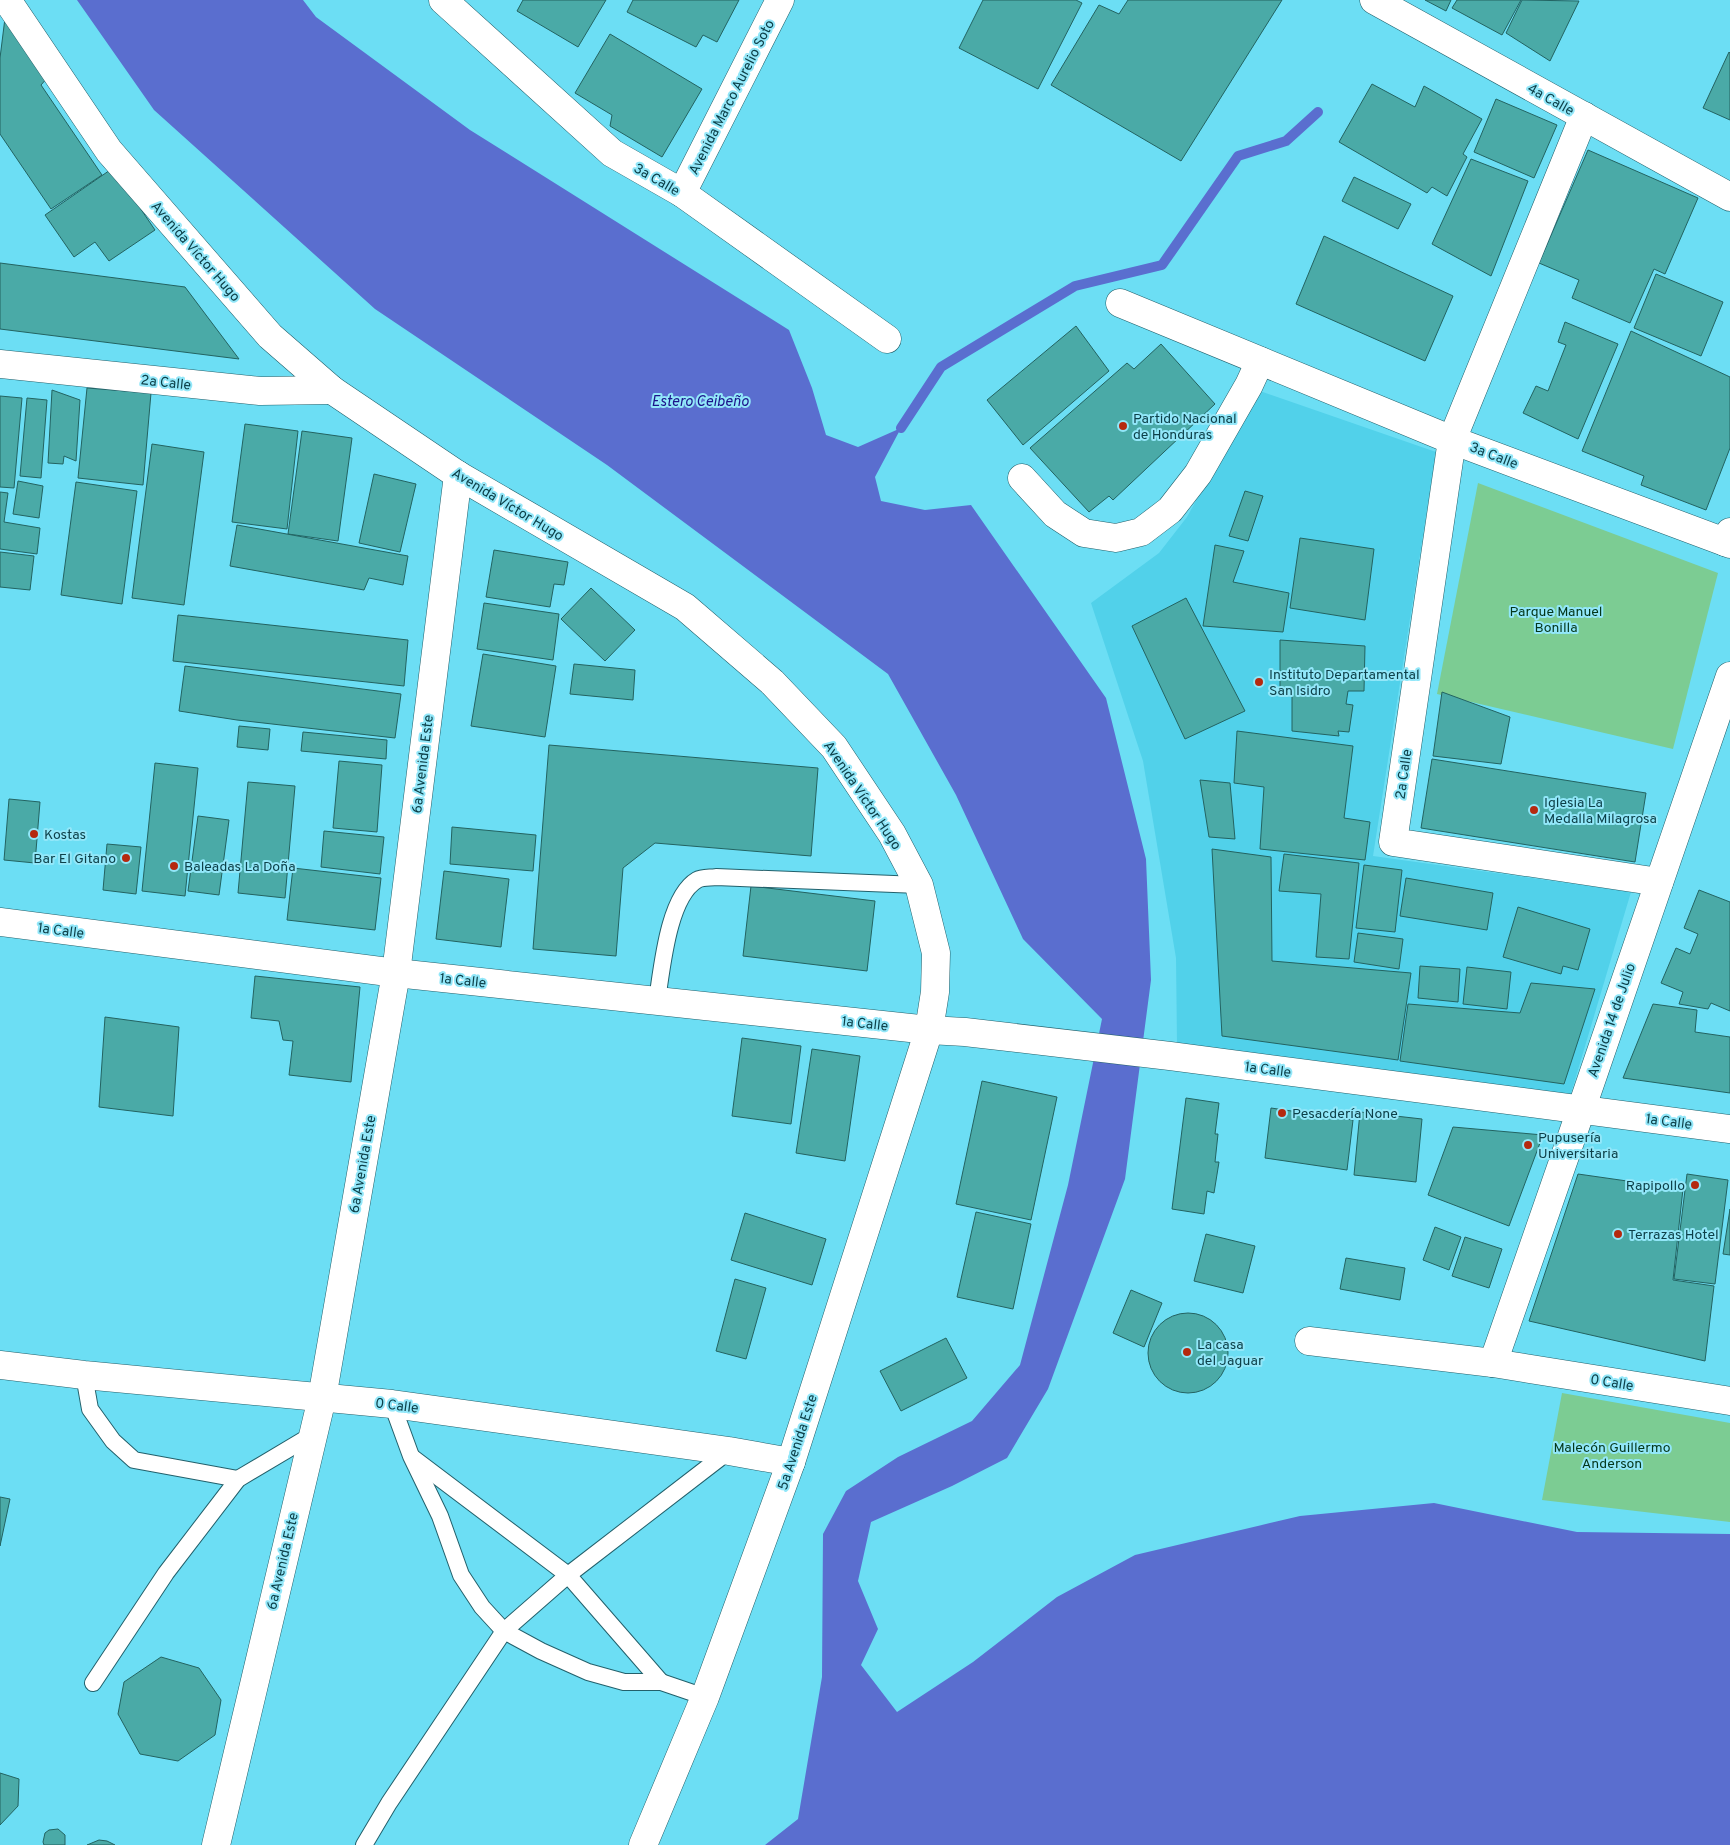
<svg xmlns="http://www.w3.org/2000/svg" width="1730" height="1845" viewBox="0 0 1730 1845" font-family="Overpass,sans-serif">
<rect width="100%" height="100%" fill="#6cdef4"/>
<!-- built -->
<polygon fill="#51d1ea" points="1257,390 1436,452 1373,856 1631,892 1569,1100 1177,1043 1176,958 1143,761 1091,603 1159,553 1187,517"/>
<!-- green -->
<g fill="#7ccc93">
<polygon points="1478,483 1718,573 1673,749 1437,694"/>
<polygon points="1562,1393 1730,1423 1730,1522 1542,1500"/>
</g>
<!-- water -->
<polygon fill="#5a6ecf" points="77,0 303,0 316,17 470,130 789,330 812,388 826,435 858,447 901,428 875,477 881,501 925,510 971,505 1106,698 1146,859 1151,980 1125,1179 1048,1389 1007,1458 952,1486 871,1522 858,1581 878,1629 861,1665 897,1712 973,1662 1057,1597 1135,1555 1300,1516 1434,1503 1577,1532 1730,1534 1730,1845 765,1845 798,1819 822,1677 823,1534 846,1491 898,1457 972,1421 1020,1365 1068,1185 1102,1019 1023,939 956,795 888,674 607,465 375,309 154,110"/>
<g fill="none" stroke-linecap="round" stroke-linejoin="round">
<!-- stream -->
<polyline stroke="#5a6ecf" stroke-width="10" points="901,428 941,367 1075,286 1162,265 1238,156 1286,141 1318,112"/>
</g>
<!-- building -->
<g fill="#4aaaa7" stroke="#236361">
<polygon points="523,0 606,0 578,47 517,11"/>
<polygon points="633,0 739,0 717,42 703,35 696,47 627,12"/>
<polygon points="983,0 1076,0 1082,3 1038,89 959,48"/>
<polygon points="1128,0 1282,0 1181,161 1051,85 1099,5 1119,14"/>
<polygon points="1425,0 1451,0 1446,11"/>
<polygon points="1457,0 1521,0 1502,35 1452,8"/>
<polygon points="1522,0 1579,1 1550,61 1506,33"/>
<polygon points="5,18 48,77 41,85 102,175 51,209 0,134 0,58"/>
<polygon points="610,34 702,89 662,157 610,126 612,115 575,93"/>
<polygon points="1729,52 1730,53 1730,120 1703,108"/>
<polygon points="1372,84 1415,107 1424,86 1482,119 1463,154 1467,157 1447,196 1432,187 1427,193 1339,142"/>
<polygon points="1496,99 1557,125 1534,178 1474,152"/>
<polygon points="1588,150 1698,198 1665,274 1654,269 1630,323 1572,298 1579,280 1539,263"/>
<polygon points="1471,159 1528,181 1491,276 1432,244"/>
<polygon points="113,168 155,230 109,261 95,242 74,257 45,215"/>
<polygon points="1354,177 1411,204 1398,229 1342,201"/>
<polygon points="1324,236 1453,296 1425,361 1296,304"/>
<polygon points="0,263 185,287 239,359 0,329"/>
<polygon points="1656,274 1723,302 1701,356 1634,328"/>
<polygon points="1565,322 1618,344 1578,439 1523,413 1536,386 1548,391 1566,345 1558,342"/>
<polygon points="1076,326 1109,371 1023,445 987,400"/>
<polygon points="1631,331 1730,377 1730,448 1706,510 1641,485 1644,476 1582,451"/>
<polygon points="1161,344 1215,404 1113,500 1109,496 1089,512 1030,448 1127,363 1134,369"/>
<polygon points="87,388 151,393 143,485 78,478"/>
<polygon points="52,390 80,400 76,461 64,456 63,464 48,463"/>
<polygon points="0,396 22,398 14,488 0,487"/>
<polygon points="27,398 47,400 41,478 20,476"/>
<polygon points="245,424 298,431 287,529 232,522"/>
<polygon points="302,431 352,438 338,541 288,534"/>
<polygon points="152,444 204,452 184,605 132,598"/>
<polygon points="374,474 416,484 400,552 359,543"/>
<polygon points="18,481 43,486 39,518 13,514"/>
<polygon points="76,482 137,491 122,604 61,595"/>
<polygon points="1245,491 1263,496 1248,541 1229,536"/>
<polygon points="0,492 8,493 4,522 40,528 37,554 0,549"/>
<polygon points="237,525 408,556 403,585 369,578 364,590 230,566"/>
<polygon points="1300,538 1374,549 1365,620 1290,608"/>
<polygon points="1215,545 1244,551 1233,582 1289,593 1283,632 1203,626"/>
<polygon points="494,550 568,562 564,585 554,584 550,607 486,597"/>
<polygon points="0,552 34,556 30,590 0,587"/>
<polygon points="591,588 635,630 605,661 561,619"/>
<polygon points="1186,598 1245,711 1185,739 1132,626"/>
<polygon points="484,603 559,614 553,660 477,649"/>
<polygon points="178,615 408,640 404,686 173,661"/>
<polygon points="1280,640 1365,646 1364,691 1348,691 1346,704 1353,705 1349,732 1338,731 1339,736 1292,731 1292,693 1280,692"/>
<polygon points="483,654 556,666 545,737 471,726"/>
<polygon points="574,664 635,670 633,700 570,694"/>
<polygon points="185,666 401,694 395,738 237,720 179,711"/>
<polygon points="1442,692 1510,717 1501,764 1433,756"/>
<polygon points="239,726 270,729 268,750 237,747"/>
<polygon points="1237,731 1353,746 1344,818 1370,822 1365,860 1260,849 1264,787 1234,783"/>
<polygon points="303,732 387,740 386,759 301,751"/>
<polygon points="549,745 818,768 811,856 655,843 623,868 616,956 533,949"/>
<polygon points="1432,759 1646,793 1635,862 1421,828"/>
<polygon points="339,761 382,765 377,832 333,828"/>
<polygon points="155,763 198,768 185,896 142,891"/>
<polygon points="1200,780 1230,783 1235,839 1209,837"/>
<polygon points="248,782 295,786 285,898 238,893"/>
<polygon points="9,799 40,802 35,863 4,860"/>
<polygon points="198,816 229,820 219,895 188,891"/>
<polygon points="452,827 536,835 533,871 450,864"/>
<polygon points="324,831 384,837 380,874 321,867"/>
<polygon points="107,844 141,847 136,894 103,890"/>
<polygon points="1212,849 1271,857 1272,961 1411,973 1398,1060 1222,1036"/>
<polygon points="1284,854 1359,863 1349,959 1316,957 1321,894 1279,891"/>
<polygon points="1364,865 1402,870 1395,932 1356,928"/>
<polygon points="293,868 381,878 375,930 287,920"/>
<polygon points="444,871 509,879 501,947 436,939"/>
<polygon points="1406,878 1493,893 1487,930 1400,916"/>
<polygon points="751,886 875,901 867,971 743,956"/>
<polygon points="1699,890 1730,902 1730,1011 1711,1003 1708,1009 1679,1004 1683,992 1661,983 1676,948 1690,954 1698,934 1684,928"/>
<polygon points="1518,907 1590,929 1578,970 1563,966 1561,974 1503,957"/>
<polygon points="1358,933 1403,939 1399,969 1354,962"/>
<polygon points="1420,966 1460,969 1458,1002 1418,998"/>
<polygon points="1467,967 1511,972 1507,1009 1463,1004"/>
<polygon points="255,976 360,987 351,1082 289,1075 293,1041 283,1040 279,1021 251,1018"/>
<polygon points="1531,983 1595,989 1564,1084 1400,1061 1408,1004 1520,1013"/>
<polygon points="1653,1004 1697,1010 1695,1032 1730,1037 1730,1093 1623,1078"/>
<polygon points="105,1017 179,1027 173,1116 99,1107"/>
<polygon points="742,1038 801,1046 791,1124 732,1116"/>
<polygon points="812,1049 860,1056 845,1161 796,1153"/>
<polygon points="982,1081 1057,1097 1031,1220 956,1204"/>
<polygon points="1186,1098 1219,1103 1215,1134 1218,1134 1215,1162 1219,1162 1214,1193 1207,1191 1204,1214 1172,1209"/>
<polygon points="1271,1108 1353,1120 1347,1170 1265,1158"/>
<polygon points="1360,1112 1422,1119 1416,1182 1354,1175"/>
<polygon points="1453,1127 1543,1135 1509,1226 1428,1195"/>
<polygon points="1578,1174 1683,1189 1673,1280 1714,1286 1705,1361 1529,1321"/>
<polygon points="1687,1174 1728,1180 1715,1284 1674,1279"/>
<polygon points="1730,1209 1730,1255 1723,1254"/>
<polygon points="976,1212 1031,1224 1013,1309 957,1297"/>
<polygon points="745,1213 826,1239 812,1285 731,1260"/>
<polygon points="1435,1227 1461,1237 1449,1270 1423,1260"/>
<polygon points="1206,1234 1255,1246 1243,1293 1194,1281"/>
<polygon points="1465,1237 1502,1249 1489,1288 1452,1276"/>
<polygon points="1346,1258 1405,1268 1400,1300 1340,1289"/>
<polygon points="735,1279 766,1288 746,1359 716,1351"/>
<polygon points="1131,1290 1162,1303 1144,1347 1113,1333"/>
<circle cx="1188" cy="1353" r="40"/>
<polygon points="946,1338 967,1378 901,1411 880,1371"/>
<polygon points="0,1497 10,1499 0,1546"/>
<polygon points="161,1657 199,1668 221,1700 215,1735 178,1761 140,1754 118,1714 124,1682"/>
<polygon points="0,1773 19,1779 18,1806 0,1825"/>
<polygon points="58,1829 65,1835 65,1845 44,1845 43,1842 45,1833 49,1830"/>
<polygon points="99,1840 107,1841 115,1845 87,1845"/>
</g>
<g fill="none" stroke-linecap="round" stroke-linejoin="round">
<!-- lane casing -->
<g stroke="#23606b" stroke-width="18">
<g id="lane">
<path d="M657 1000C662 969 668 897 697 880 702 877 711 878 716 877L919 885"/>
<polyline points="84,1375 90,1409 113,1441 134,1460 238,1479"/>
<polyline points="392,1404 411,1456 440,1516 461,1575 482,1607 504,1631 541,1651 588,1672 624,1682 661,1682 705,1697"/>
<polyline points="413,1458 568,1575 661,1682"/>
<polyline points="93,1683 166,1573 238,1479 312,1435"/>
<polyline points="364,1845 389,1803 504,1631 568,1575 729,1451"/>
</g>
</g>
<!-- street casing -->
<g stroke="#23606b" stroke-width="29">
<g id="street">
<polyline points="7,0 109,151 270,336 332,390 458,475 685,607 772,682 834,747 892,834 919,885 936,953 935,992 929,1030 791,1462 705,1697 643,1845"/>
<polyline points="443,0 612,153 682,193 887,339"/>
<polyline points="1374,0 1730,197"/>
<polyline points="1584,116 1452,440 1393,842 1659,882"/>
<polyline points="682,193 780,0"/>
<polyline points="1120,303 1452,440 1730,544"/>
<polyline points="0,364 260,391 332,390"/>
<polyline points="1022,478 1055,514 1084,533 1116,538 1141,532 1170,510 1198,474 1249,385 1260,361"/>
<polyline points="1309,1341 1493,1363 1730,1401"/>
<polyline points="1493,1363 1581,1110"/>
<polyline points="0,1365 84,1375 392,1404 729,1451 791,1462"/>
<polyline points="216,1845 322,1398 396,973 458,475"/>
</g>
</g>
<!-- secondary casing -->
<g stroke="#23606b" stroke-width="29">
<g id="secondary">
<polyline points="1725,542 1730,532"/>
<polyline points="0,922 396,973 929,1030 965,1032 1170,1056 1730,1129"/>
<polyline points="1581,1110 1730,676"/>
</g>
</g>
<!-- lane -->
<use href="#lane" stroke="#fff" stroke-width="16"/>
<!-- street -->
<use href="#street" stroke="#fff" stroke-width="28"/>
<!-- secondary -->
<use href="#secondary" stroke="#fff" stroke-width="28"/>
</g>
<!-- markers -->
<g fill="#b5290f" stroke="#92e7f9" stroke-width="2">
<circle cx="1123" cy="426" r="5"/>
<circle cx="1259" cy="682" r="5"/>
<circle cx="1534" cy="810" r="5"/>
<circle cx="34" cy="834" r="5"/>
<circle cx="126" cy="858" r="5"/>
<circle cx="174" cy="866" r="5"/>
<circle cx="1282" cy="1113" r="5"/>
<circle cx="1528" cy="1145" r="5"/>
<circle cx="1695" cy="1185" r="5"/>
<circle cx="1618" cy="1234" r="5"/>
<circle cx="1187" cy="1352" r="5"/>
</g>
<g text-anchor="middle" stroke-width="4" stroke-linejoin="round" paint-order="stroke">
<!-- street labels -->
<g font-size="14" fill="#0d4049" stroke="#92e7f9">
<text transform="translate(731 97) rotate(-63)" y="5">Avenida Marco Aurelio Soto</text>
<text transform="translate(1551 99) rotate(29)" y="5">4a Calle</text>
<text transform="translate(657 179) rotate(30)" y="5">3a Calle</text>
<text transform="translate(196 251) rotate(49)" y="5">Avenida Víctor Hugo</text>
<text transform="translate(166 382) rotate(6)" y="5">2a Calle</text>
<text transform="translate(1494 455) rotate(21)" y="5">3a Calle</text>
<text transform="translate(508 504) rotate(31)" y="5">Avenida Víctor Hugo</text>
<text transform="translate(422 764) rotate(-83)" y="5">6a Avenida Este</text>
<text transform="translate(1403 774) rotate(-82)" y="5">2a Calle</text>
<text transform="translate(863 795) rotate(56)" y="5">Avenida Víctor Hugo</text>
<text transform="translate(61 930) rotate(7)" y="5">1a Calle</text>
<text transform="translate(463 980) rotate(6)" y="5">1a Calle</text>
<text transform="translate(1611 1020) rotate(-71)" y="5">Avenida 14 de Julio</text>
<text transform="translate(865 1023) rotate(6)" y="5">1a Calle</text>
<text transform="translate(1268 1069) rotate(7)" y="5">1a Calle</text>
<text transform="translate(1669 1121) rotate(7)" y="5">1a Calle</text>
<text transform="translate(362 1164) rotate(-80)" y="5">6a Avenida Este</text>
<text transform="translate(1612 1382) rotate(9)" y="5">0 Calle</text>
<text transform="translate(397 1405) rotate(7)" y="5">0 Calle</text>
<text transform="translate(797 1442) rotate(-72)" y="5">5a Avenida Este</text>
<text transform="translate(282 1561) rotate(-77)" y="5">6a Avenida Este</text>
</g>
<!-- poi labels -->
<g font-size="14" fill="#0d4049" stroke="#92e7f9" text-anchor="start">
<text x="1133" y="423">Partido Nacional<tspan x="1133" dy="16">de Honduras</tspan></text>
<text x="1269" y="679">Instituto Departamental<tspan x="1269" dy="16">San Isidro</tspan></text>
<text x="1544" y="807">Iglesia La<tspan x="1544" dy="16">Medalla Milagrosa</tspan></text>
<text x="44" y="839">Kostas</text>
<text x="116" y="863" text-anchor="end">Bar El Gitano</text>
<text x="184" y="871">Baleadas La Doña</text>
<text x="1292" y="1118">Pesacdería None</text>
<text x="1538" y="1142">Pupusería<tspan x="1538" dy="16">Universitaria</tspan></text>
<text x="1685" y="1190" text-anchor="end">Rapipollo</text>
<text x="1628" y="1239">Terrazas Hotel</text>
<text x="1197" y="1349">La casa<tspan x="1197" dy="16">del Jaguar</tspan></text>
</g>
<!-- park labels -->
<g font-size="14" fill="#043619" stroke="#92e7f9">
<text x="1556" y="616">Parque Manuel<tspan x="1556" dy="16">Bonilla</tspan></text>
<text x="1612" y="1452">Malecón Guillermo<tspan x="1612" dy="16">Anderson</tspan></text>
</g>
<!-- water labels -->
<g font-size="15" font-style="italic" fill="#1c128a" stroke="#92e7f9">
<text x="700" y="406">Estero Ceibeño</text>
</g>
</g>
</svg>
